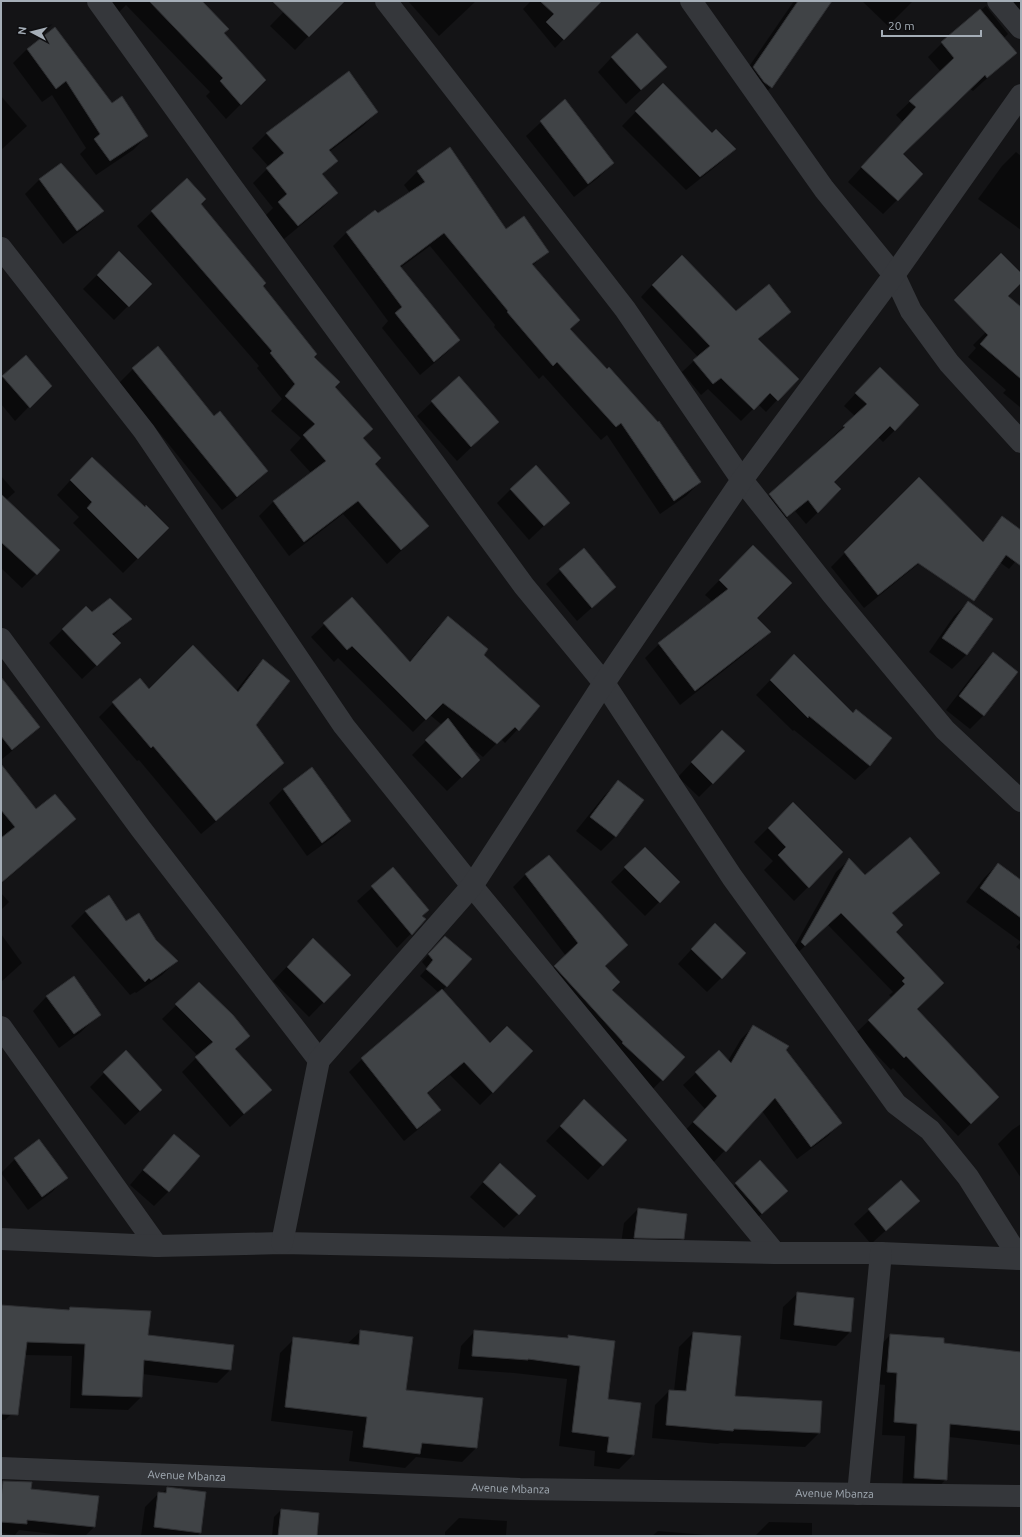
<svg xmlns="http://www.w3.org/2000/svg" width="1022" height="1537" viewBox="0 0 1022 1537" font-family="Ubuntu,sans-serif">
<rect width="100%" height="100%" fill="#141416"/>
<!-- shadow -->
<g fill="#0007">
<polygon points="101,1 201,1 223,33 265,80 226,119 206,96 210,92 126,5 116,15"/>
<polygon points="294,1 321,1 332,12 295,50 270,26"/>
<polygon points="408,1 476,1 439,36"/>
<polygon points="531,1 601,1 555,48 523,9"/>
<polygon points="794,1 831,1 771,87 757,102 739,81"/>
<polygon points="862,1 913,1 888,26"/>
<polygon points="993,1 1021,1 1021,22"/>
<polygon points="986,6 1008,34 1003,39 1015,53 973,91 970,89 902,154 897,200 883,214 848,182 903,122 896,115 941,72 928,57 942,43"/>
<polygon points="27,49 111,105 147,136 133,150 96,175 80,154 86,148 52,95 42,102 13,63"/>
<polygon points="612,57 666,67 626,104 598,72"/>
<polygon points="349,72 377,112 363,126 329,152 336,161 322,175 337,193 323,207 284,239 265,216 273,208 253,183 269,167 252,148 266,134"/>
<polygon points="663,84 712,134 734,149 720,163 686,190 622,126"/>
<polygon points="1,96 27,126 1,150"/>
<polygon points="564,101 613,163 599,177 574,197 526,136"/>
<polygon points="1016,152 1021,156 1021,230 978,199 1002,166"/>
<polygon points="61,164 102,211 88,225 63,244 25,194 39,180"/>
<polygon points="418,171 506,230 548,251 532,266 569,329 700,482 686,496 660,514 607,435 601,440 543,375 539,379 494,327 495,325 430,246 400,268 459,340 445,354 420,375 382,328 388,321 333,246 347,232 410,193 404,185"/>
<polygon points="187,179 200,205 262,286 334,387 362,438 373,464 428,526 387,564 343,514 289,556 259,516 273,502 311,473 290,450 301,438 271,411 282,399 257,368 259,366 137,226"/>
<polygon points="119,253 150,284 114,320 83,289"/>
<polygon points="652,285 736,312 790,312 758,340 777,400 766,412 758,404 741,421 708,389 701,395 682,372 698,357 641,297"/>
<polygon points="1021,309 1021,408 1003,393 1006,390 968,357 976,348 973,345 986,332"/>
<polygon points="26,357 50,385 15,421 1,404 1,379"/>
<polygon points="133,369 214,418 267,471 253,485 222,510 119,383"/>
<polygon points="459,377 498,422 457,461 417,416"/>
<polygon points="868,380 895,430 883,442 878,437 833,481 818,512 806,524 795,511 775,528 758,506 855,416 844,406"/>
<polygon points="78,472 168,528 123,573 73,523 79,517 57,495"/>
<polygon points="1,476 15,492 6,500 36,574 22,588 1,568"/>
<polygon points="919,478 931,551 917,565 864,608 831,567"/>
<polygon points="511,489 568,503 529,540 497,503"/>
<polygon points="1002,517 1021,531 1021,555 1009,569 998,561 976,550"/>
<polygon points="584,549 615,587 577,621 546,584"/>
<polygon points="739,560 756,618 769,632 755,646 680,705 645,658 659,644 713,602 705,595"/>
<polygon points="352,598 409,662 435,630 448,617 482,655 539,706 505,743 501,739 483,757 468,745 479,760 447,791 412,755 442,725 430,715 413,732 338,658 334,662 311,637"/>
<polygon points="968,602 992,619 966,655 952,669 929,652 954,616"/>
<polygon points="92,614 131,619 113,636 105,657 82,679 49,643 63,629"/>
<polygon points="993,653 984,715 970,729 946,710 979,667"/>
<polygon points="263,660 255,725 283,763 269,777 201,834 139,760 137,761 99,717 113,703 149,690 236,691 249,674"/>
<polygon points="780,670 853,714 870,766 855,780 794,730 793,731 756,695"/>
<polygon points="1,684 38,727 24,741 1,760"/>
<polygon points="708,745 713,783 699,797 678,777"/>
<polygon points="1,775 36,811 75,819 62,831 1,884"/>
<polygon points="618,782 642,800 615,837 601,851 576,831 604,796"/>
<polygon points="283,789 350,821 336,835 307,856 269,803"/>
<polygon points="793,803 808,887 794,901 764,870 773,861 754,842"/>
<polygon points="645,848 679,882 645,916 611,882"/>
<polygon points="849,860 865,876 938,872 926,885 891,914 916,1009 985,1110 958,1136 893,1068 891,1070 856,1033 892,998 889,995 893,992 828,925 792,958 789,956 836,872"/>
<polygon points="998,864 1021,881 1021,951 1016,947 1021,942 966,902 984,878"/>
<polygon points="393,869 421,916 425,919 397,948 357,901"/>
<polygon points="526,874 604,966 611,990 684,1057 649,1093 542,979 566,956 513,887"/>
<polygon points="1,893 9,902 1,910"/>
<polygon points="109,896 125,923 156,941 176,961 162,975 136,993 135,992 130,995 71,926 85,912"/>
<polygon points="1,934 22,963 1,982"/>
<polygon points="701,939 721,978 707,992 678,964"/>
<polygon points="438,944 471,959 442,991 493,1092 480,1105 450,1075 427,1094 439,1110 426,1123 404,1141 349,1072 362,1059 439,993 420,976 427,968 422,962"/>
<polygon points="299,954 350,975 309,1017 273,981"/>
<polygon points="199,983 249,1036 235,1050 270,1090 230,1127 182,1072 198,1056 162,1019"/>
<polygon points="47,996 95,1018 81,1032 59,1048 33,1011"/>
<polygon points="754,1026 785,1050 840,1123 828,1136 797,1159 762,1111 712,1164 681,1135 705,1109 683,1085 719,1051 728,1061 741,1039"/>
<polygon points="104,1073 147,1104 125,1125 90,1087"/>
<polygon points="584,1101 625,1140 588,1180 546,1141"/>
<polygon points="1021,1124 1021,1178 998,1144 1012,1130"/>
<polygon points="174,1135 198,1156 168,1192 154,1206 130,1185 160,1150"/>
<polygon points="39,1141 66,1177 52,1192 28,1210 1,1173 15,1159"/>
<polygon points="760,1162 786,1191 748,1227 721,1198"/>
<polygon points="486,1179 518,1214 504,1228 470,1197"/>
<polygon points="901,1181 918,1201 871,1244 854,1224"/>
<polygon points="638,1209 683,1238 668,1252 620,1251 624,1223"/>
<polygon points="798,1293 853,1299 850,1332 836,1346 780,1339 783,1307"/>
<polygon points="1,1306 67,1311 70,1308 147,1336 230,1370 217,1383 142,1374 141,1397 128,1410 70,1408 72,1356 25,1355 18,1407 5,1420 1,1420"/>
<polygon points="361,1331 405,1391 481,1399 476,1448 462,1462 416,1457 405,1468 349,1461 353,1431 271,1421 280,1353 294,1339 347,1344"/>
<polygon points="475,1331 565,1339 568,1336 607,1400 633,1455 619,1469 594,1466 595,1451 559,1446 567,1379 514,1373 458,1369 461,1346"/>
<polygon points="693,1333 734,1397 819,1433 805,1447 720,1443 718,1444 652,1438 655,1405 669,1391 674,1391 679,1347"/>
<polygon points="890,1335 943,1344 1021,1353 1021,1445 949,1437 946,1479 934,1492 902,1491 905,1436 882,1435 885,1385 875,1384 878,1348"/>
<polygon points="3,1482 30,1489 94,1527 85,1536 70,1536 19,1530 15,1535 1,1533 1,1484"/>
<polygon points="168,1488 200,1533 197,1536 141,1536 145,1507 159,1493 162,1493"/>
<polygon points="281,1510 316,1536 272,1536 274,1517"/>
<polygon points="459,1518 507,1521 506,1536 445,1536 445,1532"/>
<polygon points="769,1522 812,1523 812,1536 755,1536"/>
<polygon points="658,1531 706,1535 706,1536 652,1536"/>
</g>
<!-- building -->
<g fill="#404346" stroke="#2e2f32">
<polygon points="149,1 202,1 229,29 224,33 266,80 241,105 220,81 223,78"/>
<polygon points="272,1 345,1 309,37"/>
<polygon points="540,1 602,1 564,40 546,22 554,14"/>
<polygon points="798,1 832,1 772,88 764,82 753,67"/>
<polygon points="980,9 1017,53 987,78 985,75 903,154 923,174 898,201 861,167 916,107 909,101 954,58 941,42"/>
<polygon points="55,27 112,103 122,96 148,136 110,161 94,139 100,134 66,81 56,89 27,49"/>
<polygon points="637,33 667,67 641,90 611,57"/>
<polygon points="349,71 378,112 329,150 338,161 322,174 338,193 298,226 278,202 287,194 266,168 284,153 266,133"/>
<polygon points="663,83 712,133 716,129 736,149 700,177 635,111"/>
<polygon points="565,99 614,163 588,184 540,121"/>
<polygon points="450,147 506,229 524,216 549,252 532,264 580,320 570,329 607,369 609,367 658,422 659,421 701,482 674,501 621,423 616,427 557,362 553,366 507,312 508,311 444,233 400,266 460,340 434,362 395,313 402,307 346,232 375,210 378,213 425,182 417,171"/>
<polygon points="61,163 104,211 77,231 39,179"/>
<polygon points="187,178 206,199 201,204 266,283 263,286 317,354 314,357 340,382 335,387 373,429 363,438 381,458 375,464 429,526 401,550 358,501 304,542 273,501 326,461 303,435 315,424 285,396 295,384 270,353 272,351 151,211"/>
<polygon points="119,251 152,284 129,307 97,275"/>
<polygon points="1001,253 1021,273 1021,283 1008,296 1021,307 1021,379 980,344 988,335 954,300"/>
<polygon points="682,255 736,311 769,284 791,312 758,339 799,379 778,401 770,393 754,410 721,378 713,384 693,360 710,346 652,285"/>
<polygon points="158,346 214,416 220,411 268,471 237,497 132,368"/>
<polygon points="26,355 52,386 30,408 2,376"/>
<polygon points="880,367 919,405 895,431 890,426 834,482 841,489 818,513 808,500 787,517 769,494 845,427 843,426 867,404 855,393"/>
<polygon points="459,376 499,422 471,447 431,401"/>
<polygon points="92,457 145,507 146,505 169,528 138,559 87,508 92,502 70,480"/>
<polygon points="536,465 570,503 544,526 510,489"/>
<polygon points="919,477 983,542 1002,516 1021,530 1021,566 1006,555 974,601 918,563 878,595 844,552"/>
<polygon points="1,494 60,550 37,575 1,542"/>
<polygon points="753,545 792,583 757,618 771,632 695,691 658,643 728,589 719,580"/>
<polygon points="584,548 616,587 592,608 559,569"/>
<polygon points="352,597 410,662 448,616 488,649 484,655 540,706 519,731 515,727 497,744 443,703 426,720 352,646 347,650 323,623"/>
<polygon points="110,598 132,619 112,634 121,643 97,666 62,629 86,606 92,612"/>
<polygon points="968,601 993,619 967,655 942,638"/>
<polygon points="193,645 238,692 263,659 290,681 256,725 284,763 216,821 153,746 151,748 112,702 140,678 149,689"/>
<polygon points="993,652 1018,672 984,716 959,696"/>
<polygon points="794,654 853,713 856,709 892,738 870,766 809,716 808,718 770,680"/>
<polygon points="1,677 40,727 12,750 1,736"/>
<polygon points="448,718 480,760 462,778 425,740"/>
<polygon points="722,730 745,751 713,784 691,762"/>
<polygon points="1,764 36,809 55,794 76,819 1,883 1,838 15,827 1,810"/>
<polygon points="312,767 351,821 322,843 283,789"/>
<polygon points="618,780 644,800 616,837 590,817"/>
<polygon points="793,802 843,852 809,888 778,855 786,847 768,828"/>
<polygon points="910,837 940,873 892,913 903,925 896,932 944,983 917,1009 999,1097 971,1124 906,1056 904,1058 868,1020 905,984 902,981 905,978 841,913 805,946 801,942 849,858 865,875"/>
<polygon points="645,847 680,882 660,903 624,867"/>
<polygon points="549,855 628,945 605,966 620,982 612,990 685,1057 663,1081 622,1043 623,1042 554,966 578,943 525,874"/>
<polygon points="998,863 1021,880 1021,918 980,888"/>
<polygon points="393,867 429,910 422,916 426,919 412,935 371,886"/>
<polygon points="109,895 126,921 139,913 156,940 178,961 151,980 149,978 145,982 85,911"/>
<polygon points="715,923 746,953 722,979 691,949"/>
<polygon points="445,936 472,959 447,987 426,969 433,960 428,954"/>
<polygon points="313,938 351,975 324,1003 287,967"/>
<polygon points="74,976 101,1015 74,1034 46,996"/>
<polygon points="199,982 233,1015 250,1036 235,1049 272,1090 244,1114 195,1057 213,1042 175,1004"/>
<polygon points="442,989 490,1043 507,1026 533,1051 493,1093 464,1062 427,1093 441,1110 417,1129 361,1058"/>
<polygon points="753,1025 789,1046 786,1050 842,1123 811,1147 775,1098 726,1152 693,1122 717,1096 695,1072 719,1050 731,1063"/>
<polygon points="126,1050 162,1090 140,1111 103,1072"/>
<polygon points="584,1099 627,1140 603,1166 560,1126"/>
<polygon points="174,1134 200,1156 169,1192 143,1170"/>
<polygon points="39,1139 68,1178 42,1197 14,1158"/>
<polygon points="760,1160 788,1191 762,1214 735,1183"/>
<polygon points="500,1163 536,1196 519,1215 483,1182"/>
<polygon points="901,1180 920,1201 886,1231 868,1209"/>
<polygon points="638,1208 687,1214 684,1239 634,1238"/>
<polygon points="797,1292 854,1298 851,1332 794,1325"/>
<polygon points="1,1305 69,1310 70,1307 151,1311 148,1335 234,1345 231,1370 144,1360 142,1397 82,1395 85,1344 27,1342 18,1415 1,1414"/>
<polygon points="360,1330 413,1337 406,1390 483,1398 477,1448 422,1443 420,1454 363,1447 367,1417 285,1407 293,1337 359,1345"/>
<polygon points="474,1330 568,1338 568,1335 615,1341 608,1399 641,1403 634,1455 607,1452 609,1437 572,1432 580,1366 528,1359 528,1360 472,1356"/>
<polygon points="693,1332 741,1336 735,1396 822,1401 820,1433 734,1429 733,1431 666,1425 669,1390 686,1391"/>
<polygon points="890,1334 944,1338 944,1343 1021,1352 1021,1431 950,1424 947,1480 914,1478 917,1424 894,1422 897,1373 887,1372"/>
<polygon points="3,1481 32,1482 31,1489 99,1496 95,1527 27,1520 27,1524 1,1522 1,1499"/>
<polygon points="167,1487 206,1492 201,1533 154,1527 158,1492 166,1493"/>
<polygon points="281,1509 319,1513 317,1536 278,1536"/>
</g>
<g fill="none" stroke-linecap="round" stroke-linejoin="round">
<!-- street -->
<g stroke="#35373b" stroke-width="22">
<polyline points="98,1 226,179 524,586 604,683 732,877 896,1104 930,1130 968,1177 1020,1259"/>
<polyline points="386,1 625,309 742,480 832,594 945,730 1021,801"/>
<polyline points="691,1 824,189 894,275 911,311 949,363 1021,442"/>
<polyline points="998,1 1021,28"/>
<polyline points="1,248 144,431 344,726 472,886 775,1253"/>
<polyline points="1,639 141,829 319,1060"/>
<polyline points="1,1027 157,1246"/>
<polyline points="1,1239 157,1246 282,1243 775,1253 881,1253 1021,1259"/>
<polyline points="282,1243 319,1060 472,886 604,683 742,480 894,275 1021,95"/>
<path id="s1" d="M1 1468 520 1489 1021 1496"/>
<polyline points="858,1494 881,1253"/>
</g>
</g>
<g text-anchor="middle" stroke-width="3.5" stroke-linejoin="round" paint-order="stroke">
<!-- street labels -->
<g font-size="11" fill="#a5aeb7" stroke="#0f0f11">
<text dy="4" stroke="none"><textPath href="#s1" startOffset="186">Avenue Mbanza</textPath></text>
<text dy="4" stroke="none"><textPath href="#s1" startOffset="510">Avenue Mbanza</textPath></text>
<text dy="4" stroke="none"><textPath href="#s1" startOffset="834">Avenue Mbanza</textPath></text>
</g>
</g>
<!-- border -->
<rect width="1022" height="1537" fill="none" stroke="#a5aeb7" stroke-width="4"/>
<!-- north arrow -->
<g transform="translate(32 32) rotate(277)" stroke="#0f0f11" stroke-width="3" paint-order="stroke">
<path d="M0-3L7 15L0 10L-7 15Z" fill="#a5aeb7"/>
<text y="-6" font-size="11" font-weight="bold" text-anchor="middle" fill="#a5aeb7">N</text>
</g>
<!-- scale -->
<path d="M882 30v6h99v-6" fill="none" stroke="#a5aeb7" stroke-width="2"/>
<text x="888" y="30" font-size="12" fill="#a5aeb7" stroke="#0f0f11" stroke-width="3" paint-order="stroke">20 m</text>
</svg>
